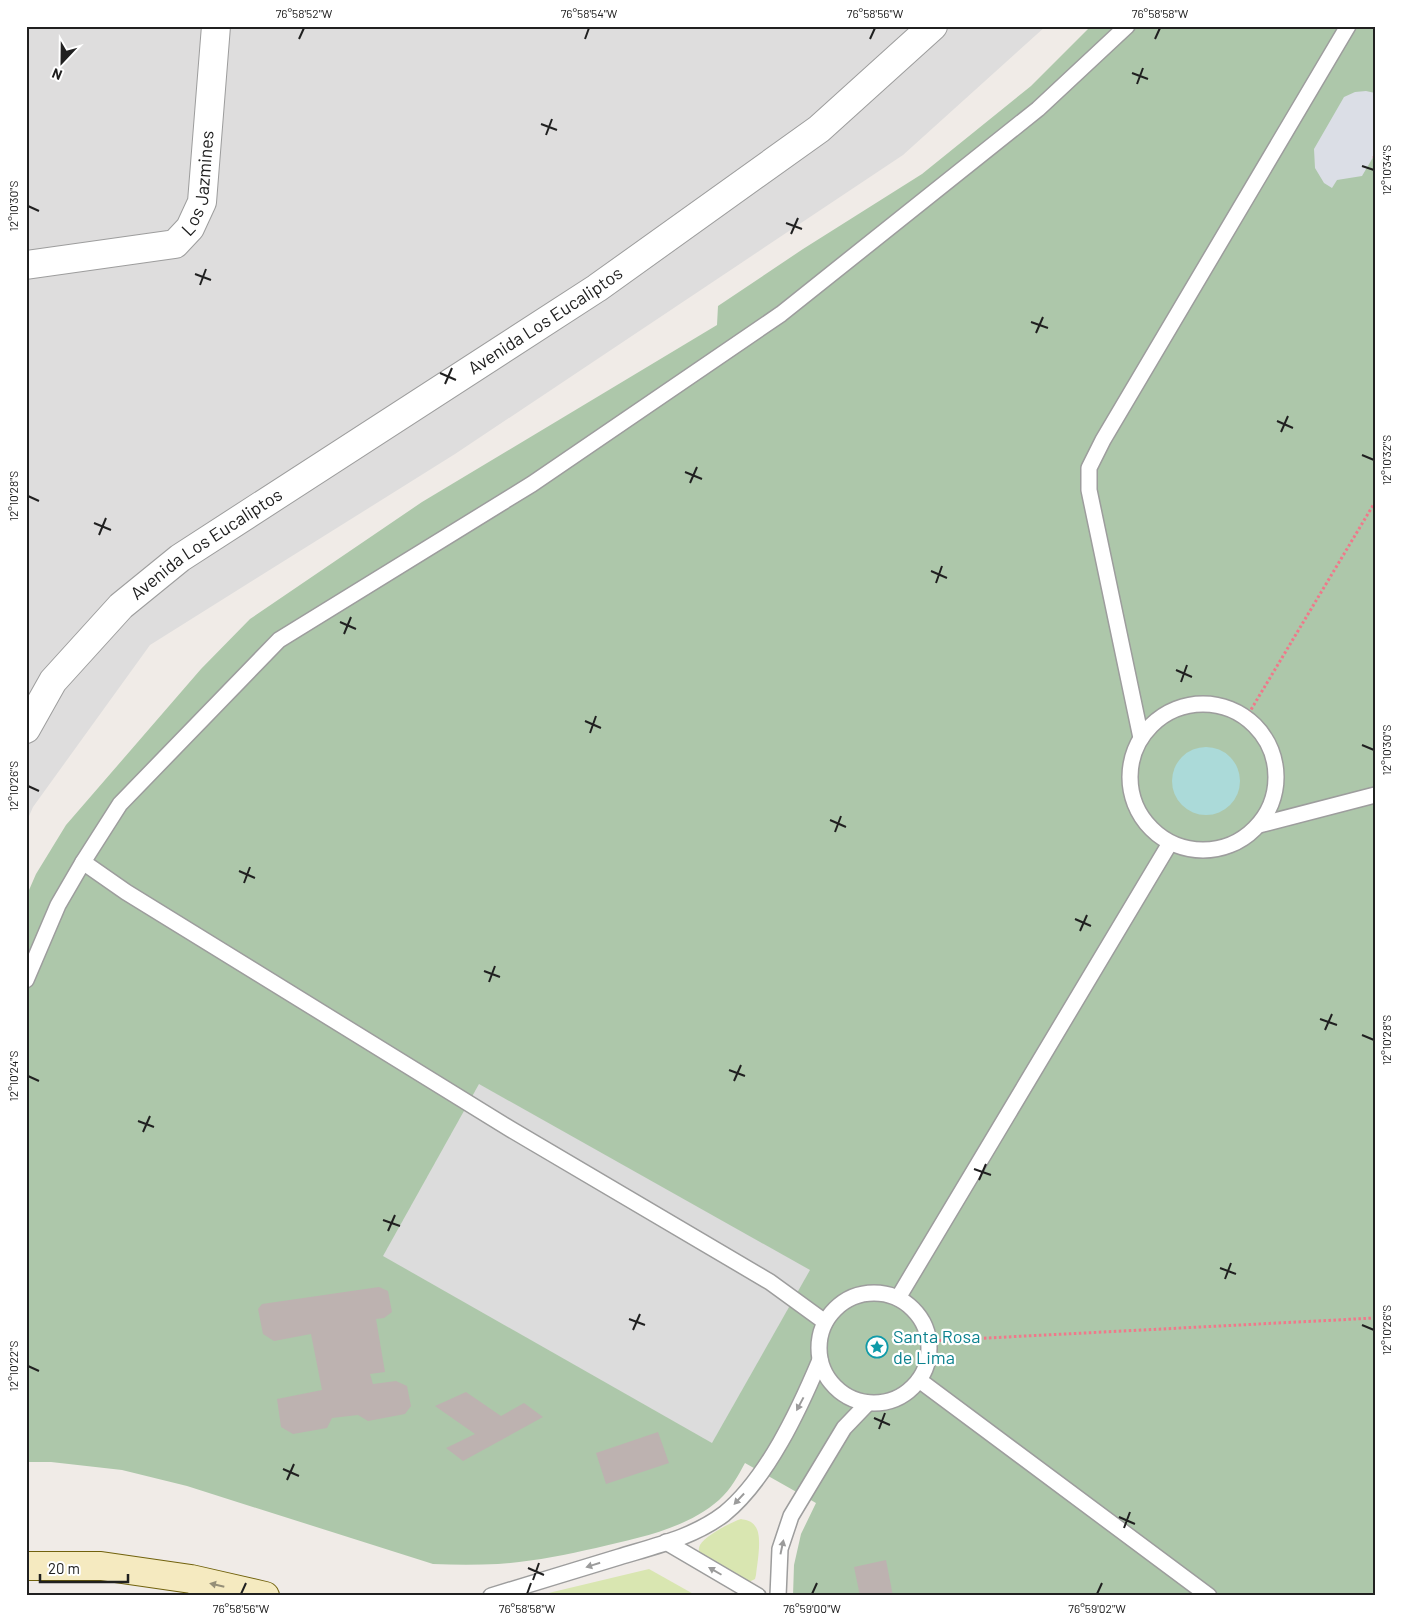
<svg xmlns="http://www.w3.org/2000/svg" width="1401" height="1622" viewBox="0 0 1401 1622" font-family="Barlow,sans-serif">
<rect width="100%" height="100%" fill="#f0ebe7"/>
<!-- residential -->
<polygon fill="#dedddd" points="26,26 1046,26 903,155 455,454 150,645 33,807 26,823"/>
<!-- grass -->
<g fill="#d9e6b1">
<path d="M741 1519C746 1520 752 1521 755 1526 763 1535 757 1564 756 1575L755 1579 749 1582 700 1556C699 1552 698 1549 700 1545 705 1536 731 1522 741 1519Z"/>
<polygon points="649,1569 697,1596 536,1596"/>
</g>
<!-- cemetery -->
<path fill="#adc7aa" d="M1091 26H1375V1596H793L794 1565 801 1534 816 1503 745 1463C738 1476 731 1489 719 1500 686 1529 638 1538 596 1548 564 1555 531 1562 498 1564 477 1565 455 1565 433 1564L187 1486 122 1470 51 1462H26V897L36 874 66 825 201 669 250 619 422 502 717 325 718 306 803 249 922 174 1031 86Z"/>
<!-- parking -->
<polygon fill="#dcdcdc" points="479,1084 810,1270 712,1443 383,1256"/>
<!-- plaza -->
<polygon fill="#dbdee6" points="1366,91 1375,93 1375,154 1362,176 1337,180 1332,188 1324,183 1315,168 1314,149 1344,97 1355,92"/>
<!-- water -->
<circle fill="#abdad9" cx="1206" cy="781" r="34"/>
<!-- building -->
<g fill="#bdb2b0">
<polygon points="379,1287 388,1291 392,1312 384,1318 376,1319 385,1372 370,1374 373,1384 396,1381 407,1386 411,1406 405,1414 368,1421 358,1415 332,1418 327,1428 293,1434 281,1427 277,1399 322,1390 311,1334 274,1341 263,1334 258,1309 262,1304"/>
<polygon points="466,1392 501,1416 524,1403 543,1417 463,1461 446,1448 475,1434 435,1406"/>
<polygon points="658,1432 669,1463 606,1484 596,1453"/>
<polygon points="886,1560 893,1596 860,1596 854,1567"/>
</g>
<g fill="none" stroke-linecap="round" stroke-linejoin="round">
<!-- service casing -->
<g stroke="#9d9d9d" stroke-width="18">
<g id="service">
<circle cx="1203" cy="777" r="73"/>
<polyline points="1141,738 1089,490 1089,468 1103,440 1348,26"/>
<polyline points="1259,825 1375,795"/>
<polyline points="83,862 126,892 512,1130 770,1282 825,1322"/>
<polyline points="26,980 58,905 83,862 120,804 279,640 532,484 781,314 1038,109 1127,26"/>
<circle cx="874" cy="1348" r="55"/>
<polyline points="898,1298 1170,843"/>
<polyline points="919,1380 1209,1596"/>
<polyline points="666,1542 758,1596"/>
<path d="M491 1596C534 1583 576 1570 619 1557 655 1546 694 1537 724 1514 767 1479 799 1410 820 1360"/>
<polyline points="778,1596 780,1549 791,1516 844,1428 868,1403"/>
</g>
</g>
<!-- minor casing -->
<g stroke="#9d9d9d" stroke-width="30">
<g id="minor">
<path id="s1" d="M26 265 175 244 190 228 202 202 216 26"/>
</g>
</g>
<!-- tertiary casing -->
<g stroke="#9d9d9d" stroke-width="30">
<g id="tertiary">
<path id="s2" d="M26 729 53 681 121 606 180 558 597 288 819 129 933 26"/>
</g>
</g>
<!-- secondary casing -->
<g stroke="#71620d" stroke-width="30">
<polyline id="secondary" points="26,1566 101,1566 191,1579 265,1596"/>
</g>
<!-- path -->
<g stroke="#f0788a" stroke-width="3" stroke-dasharray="2.5 2.5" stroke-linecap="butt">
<polyline points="1373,156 1375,157"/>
<polyline points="1246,718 1375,502"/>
<polyline points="929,1341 1375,1318"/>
</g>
<!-- service -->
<use href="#service" stroke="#fff" stroke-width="15"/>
<!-- minor -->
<use href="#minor" stroke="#fff" stroke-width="28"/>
<!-- tertiary -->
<use href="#tertiary" stroke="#fff" stroke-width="28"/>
<!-- secondary -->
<use href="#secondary" stroke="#f5eac0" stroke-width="28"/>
</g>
<!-- one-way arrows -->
<defs><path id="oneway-solid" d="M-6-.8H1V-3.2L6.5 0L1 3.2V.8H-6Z" transform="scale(1.25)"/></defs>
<g fill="#9b9b9b">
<use href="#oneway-solid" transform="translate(800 1404) rotate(118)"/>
<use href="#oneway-solid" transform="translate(739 1499) rotate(133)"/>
<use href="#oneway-solid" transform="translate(782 1547) rotate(-78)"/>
<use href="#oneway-solid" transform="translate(593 1565) rotate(163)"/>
<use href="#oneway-solid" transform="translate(715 1571) rotate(-150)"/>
</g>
<use fill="#958f78" href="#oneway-solid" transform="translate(217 1585) rotate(-167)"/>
<!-- ticks -->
<path fill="none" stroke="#202020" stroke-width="2" d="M299 39 304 28M585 39 589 28M870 39 875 28M1155 39 1160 28M1132 73 1148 79M1137 84 1143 68M541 124 557 130M546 135 552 119M1362 166 1374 170M28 206 39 211M786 223 802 229M791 234 798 218M195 274 211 280M200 285 206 269M1031 322 1048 328M1036 333 1043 317M440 373 456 380M445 384 452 368M1277 421 1293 428M1281 432 1288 416M1362 455 1374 460M685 472 702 479M690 483 697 467M28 496 39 501M94 523 111 530M99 535 106 518M931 571 947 578M936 583 942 566M340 622 356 629M344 634 351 617M1176 670 1192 677M1181 682 1187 665M585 721 601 728M590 733 596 716M1362 745 1374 750M28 786 39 791M830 820 846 827M835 832 841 816M239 871 255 878M244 883 250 867M1075 919 1091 926M1080 931 1087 915M484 971 500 977M489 982 495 966M1320 1019 1337 1025M1325 1030 1332 1014M1362 1035 1374 1040M729 1070 745 1076M28 1076 39 1081M734 1081 741 1065M138 1121 154 1127M143 1132 150 1116M974 1169 991 1175M979 1180 986 1164M383 1220 400 1226M388 1231 395 1215M1220 1268 1236 1274M1225 1279 1231 1263M629 1319 645 1325M1362 1325 1374 1330M633 1330 640 1314M28 1366 39 1371M874 1418 890 1425M879 1429 885 1413M283 1469 299 1476M287 1480 294 1464M1119 1517 1135 1524M1124 1528 1130 1512M528 1568 544 1575M533 1580 539 1563M241 1594 246 1583M527 1594 531 1583M812 1594 817 1583M1097 1594 1102 1583"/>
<!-- icons -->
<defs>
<g id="sight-ring" transform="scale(1.125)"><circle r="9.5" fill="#fff" stroke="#0f9aa8" stroke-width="1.5"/><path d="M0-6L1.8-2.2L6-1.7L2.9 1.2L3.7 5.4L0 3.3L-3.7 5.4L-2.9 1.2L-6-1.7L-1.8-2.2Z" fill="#0f9aa8"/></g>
</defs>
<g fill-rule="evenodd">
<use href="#sight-ring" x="877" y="1347"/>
</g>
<g text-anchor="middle" stroke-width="4.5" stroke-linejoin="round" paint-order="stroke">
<!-- street labels -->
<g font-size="18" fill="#202020" stroke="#fff">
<text dy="6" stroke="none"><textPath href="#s1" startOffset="219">Los Jazmines</textPath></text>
<text dy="6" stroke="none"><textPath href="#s2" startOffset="668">Avenida Los Eucaliptos</textPath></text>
<text dy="6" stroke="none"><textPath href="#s2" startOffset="262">Avenida Los Eucaliptos</textPath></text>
</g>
<!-- culture labels -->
<g font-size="18" fill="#0d838f" stroke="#fff" text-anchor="start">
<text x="893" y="1343">Santa Rosa<tspan x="893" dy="21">de Lima</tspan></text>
</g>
</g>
<!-- border -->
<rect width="1401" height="1622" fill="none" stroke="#ffffff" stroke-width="55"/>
<!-- north arrow -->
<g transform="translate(62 62) rotate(202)" stroke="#ffffff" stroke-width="4" paint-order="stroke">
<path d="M0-4L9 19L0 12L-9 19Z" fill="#202020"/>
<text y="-8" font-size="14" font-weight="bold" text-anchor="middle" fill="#202020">N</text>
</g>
<!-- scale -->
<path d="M40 1574v8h88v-8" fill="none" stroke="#202020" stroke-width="2.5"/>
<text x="48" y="1574" font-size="15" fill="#202020" stroke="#ffffff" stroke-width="4" paint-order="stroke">20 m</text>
<rect x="28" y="28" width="1346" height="1566" fill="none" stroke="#202020" stroke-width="2"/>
<g font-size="12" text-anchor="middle" fill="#202020">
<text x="304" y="18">76°58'52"W</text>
<text x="589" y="18">76°58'54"W</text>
<text x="875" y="18">76°58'56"W</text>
<text x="1160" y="18">76°58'58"W</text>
<text transform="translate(1387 170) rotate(-90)" y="4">12°10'34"S</text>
<text transform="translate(14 206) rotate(-90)" y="4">12°10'30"S</text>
<text transform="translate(1387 460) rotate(-90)" y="4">12°10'32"S</text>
<text transform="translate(14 496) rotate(-90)" y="4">12°10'28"S</text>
<text transform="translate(1387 750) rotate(-90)" y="4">12°10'30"S</text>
<text transform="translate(14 786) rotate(-90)" y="4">12°10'26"S</text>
<text transform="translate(1387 1040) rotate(-90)" y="4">12°10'28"S</text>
<text transform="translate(14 1076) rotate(-90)" y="4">12°10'24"S</text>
<text transform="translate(1387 1330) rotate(-90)" y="4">12°10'26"S</text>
<text transform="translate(14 1366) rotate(-90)" y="4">12°10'22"S</text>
<text x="241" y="1613">76°58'56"W</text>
<text x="527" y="1613">76°58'58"W</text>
<text x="812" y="1613">76°59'00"W</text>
<text x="1097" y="1613">76°59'02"W</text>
</g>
</svg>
